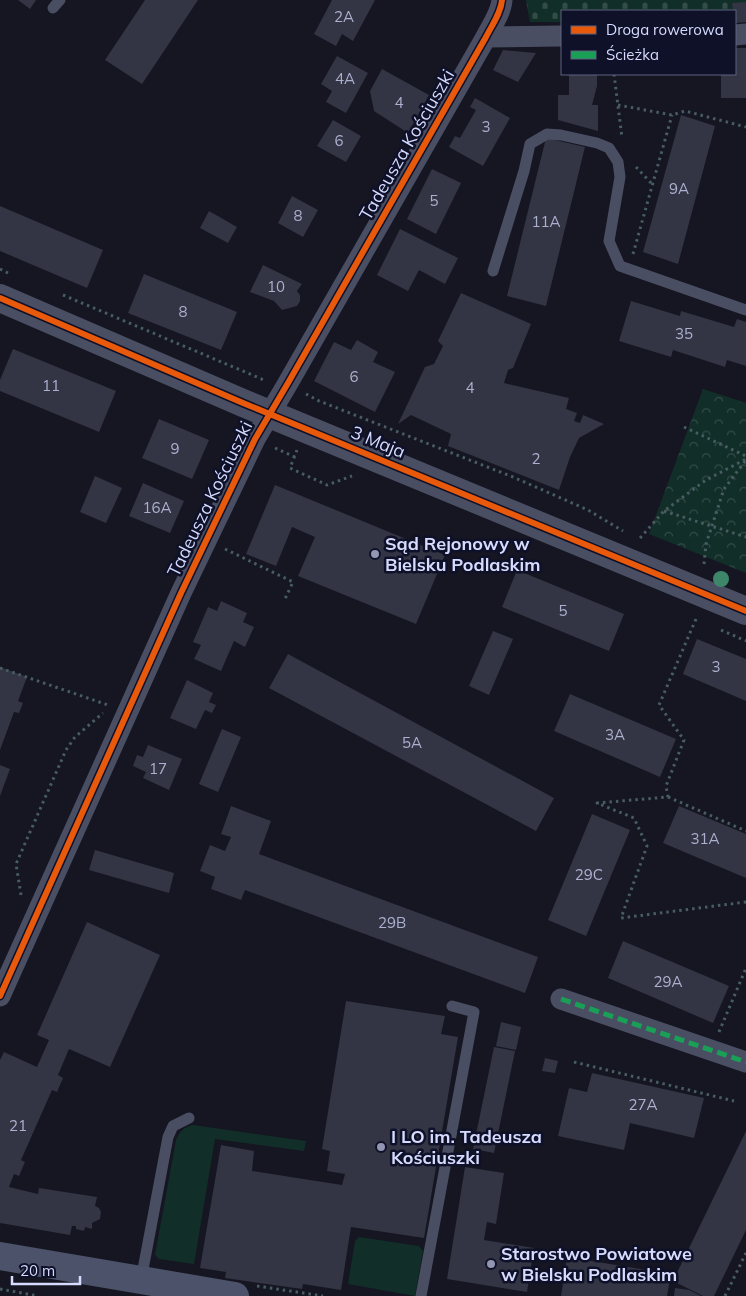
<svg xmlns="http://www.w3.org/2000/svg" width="746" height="1296" viewBox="0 0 746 1296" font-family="Mulish,sans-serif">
<defs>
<pattern id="forest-crowns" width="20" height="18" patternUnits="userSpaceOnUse" patternTransform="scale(1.25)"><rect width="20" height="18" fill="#122e28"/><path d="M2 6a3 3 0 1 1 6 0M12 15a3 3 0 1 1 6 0" fill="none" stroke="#344c48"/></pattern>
<pattern id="cemetery-stones" width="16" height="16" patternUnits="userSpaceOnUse" patternTransform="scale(1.25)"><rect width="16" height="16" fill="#122e28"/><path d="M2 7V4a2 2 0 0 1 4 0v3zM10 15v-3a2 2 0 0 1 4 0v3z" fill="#344c48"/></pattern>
</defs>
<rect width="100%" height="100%" fill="#151622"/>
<!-- green -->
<g fill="#122e28">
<path d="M193 1125 306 1141 304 1151 215 1139 194 1264 159 1259 155 1255 176 1140C180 1131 184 1127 193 1125Z"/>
<polygon points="359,1237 419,1246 423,1251 415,1296 348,1284 355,1241"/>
</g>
<!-- forest -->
<polygon fill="url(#forest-crowns)" points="703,389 746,403 746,573 649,534"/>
<!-- cemetery -->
<polygon fill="url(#cemetery-stones)" points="526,0 746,0 746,22 735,23 735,11 562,11 562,22 530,22"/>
<!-- building -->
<g fill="#333444">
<polygon points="18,0 36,0 30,9"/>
<polygon points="145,0 198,0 142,84 105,60"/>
<polygon points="332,0 375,0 353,41 342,34 336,46 314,34"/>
<polygon points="746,2 746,22 735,23 735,11 733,11 732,3"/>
<polygon points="735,48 746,48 746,98 721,98 721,74 735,74"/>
<polygon points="503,50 536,53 518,82 493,70"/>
<polygon points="337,56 368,73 346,113 326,102 332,91 321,84"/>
<polygon points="382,69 429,95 408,133 374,111 370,91"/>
<polygon points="569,74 597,74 597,86 592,105 598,105 598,131 558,120 558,95 569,95"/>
<polygon points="475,98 510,118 483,166 449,147 455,136 460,138 476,110 470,107"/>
<polygon points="681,115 715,126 678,264 643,252"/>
<polygon points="333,120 361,136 346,162 317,146"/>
<polygon points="546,138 585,147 546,306 507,296"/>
<polygon points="432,169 461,183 436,234 407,219"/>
<polygon points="292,196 318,210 303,237 278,223"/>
<polygon points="0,206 103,250 87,288 0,251"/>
<polygon points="209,211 237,227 228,243 200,228"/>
<polygon points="400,229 458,258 445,284 419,270 408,291 377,275"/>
<polygon points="263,265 302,284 297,291 300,295 300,301 297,306 282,310 274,301 250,292"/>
<polygon points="144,274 237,312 221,350 128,313"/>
<polygon points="461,293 531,324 513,368 508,370 504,383 569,398 566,409 577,413 574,421 580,423 583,415 604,424 579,438 570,457 559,490 448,446 451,434 411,415 398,424 425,367 434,364 443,346 438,341"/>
<polygon points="631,301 680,316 681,311 734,327 737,319 746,322 746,366 727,360 725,367 673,350 671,357 619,341"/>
<polygon points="357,340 378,352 373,362 395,372 375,412 314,381 334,342 351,350"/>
<polygon points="13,349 116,391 99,432 0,391 0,380"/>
<polygon points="159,419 209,440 192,479 142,458"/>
<polygon points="95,476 122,488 106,523 80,512"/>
<polygon points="143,483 184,501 170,533 129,516"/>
<polygon points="275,485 445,555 416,624 298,576 315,537 292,527 276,566 246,554"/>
<polygon points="517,570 624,614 609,651 502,607"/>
<polygon points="221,601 247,613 243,622 254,627 245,647 234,641 221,671 194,659 201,645 193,642 208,607 217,611"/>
<polygon points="493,631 513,639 489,695 469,686"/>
<polygon points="697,639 746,659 746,701 683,674"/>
<polygon points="288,654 554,798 536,831 269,688"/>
<polygon points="0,667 27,677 18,701 23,703 19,713 14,712 0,750"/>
<polygon points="187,680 213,693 209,702 216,705 212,713 205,710 196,729 170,718"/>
<polygon points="570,694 676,739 660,777 554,731"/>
<polygon points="222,729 241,737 218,792 199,784"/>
<polygon points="148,745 182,759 169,790 143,778 146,772 133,766 137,755 143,757"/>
<polygon points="0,765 10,769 0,796"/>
<polygon points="231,806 271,821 259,854 538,957 525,993 245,890 241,900 211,889 215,877 200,871 210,845 225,851 231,837 221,834"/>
<polygon points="679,806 746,834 746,878 663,843"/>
<polygon points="592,814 630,830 586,936 548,920"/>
<polygon points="95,850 174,873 169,893 89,870"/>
<polygon points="87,922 160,955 110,1067 69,1049 58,1075 63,1078 57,1092 52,1090 21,1160 25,1162 19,1176 14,1174 9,1187 38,1194 39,1188 97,1197 95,1206 99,1208 101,1212 100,1219 92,1223 92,1229 85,1227 84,1231 76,1229 76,1226 72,1226 70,1235 0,1223 0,1060 4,1052 37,1067 49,1040 37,1035"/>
<polygon points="623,941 729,986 713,1023 608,978"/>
<polygon points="346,1001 445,1016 441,1034 458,1037 424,1238 351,1227 341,1290 303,1284 302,1289 225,1278 226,1272 200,1268 221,1145 254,1151 252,1171 342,1185 345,1174 327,1171 330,1151 322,1149"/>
<polygon points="501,1022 521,1027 516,1050 496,1046"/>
<polygon points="494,1047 515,1051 494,1153 473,1149"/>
<polygon points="545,1058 558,1061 555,1073 542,1071"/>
<polygon points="592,1073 704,1098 694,1138 630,1123 624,1150 558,1136 569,1088 587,1092"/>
<polygon points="746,1131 746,1230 714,1296 703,1296 673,1281"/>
<polygon points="465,1167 504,1173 496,1224 487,1222 484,1240 534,1248 527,1292 447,1279"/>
<polygon points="567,1257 671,1274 667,1296 561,1296"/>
<polygon points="675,1288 689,1290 701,1296 674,1296"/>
</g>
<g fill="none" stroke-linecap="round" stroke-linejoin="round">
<!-- path -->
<g stroke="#485c63" stroke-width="3" stroke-dasharray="2.5 4" stroke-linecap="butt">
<polyline points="614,74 622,138"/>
<polyline points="618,105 672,115 685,111 746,127"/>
<polyline points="636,167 653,185"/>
<polyline points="633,254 672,115"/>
<polyline points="0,269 8,273"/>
<polyline points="63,295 264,380"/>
<polyline points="306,394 319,401 513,477 588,510 623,531"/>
<polyline points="684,427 746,456"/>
<polyline points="275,448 295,457"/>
<polyline points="297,450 290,468 327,485 352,476"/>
<polyline points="664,511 746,537"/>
<polyline points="640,538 664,511 706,480 746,459"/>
<polyline points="225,549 293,582 285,599"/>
<polyline points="704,564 706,544 724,489 746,460"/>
<polyline points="696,619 659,705 684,740 666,786 668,797 597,803 634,818 647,846 621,918 746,902"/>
<polyline points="721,630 746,641"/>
<polyline points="0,668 108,705"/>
<polyline points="668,797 746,831"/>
<polyline points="21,895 16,864 66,750 75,737 103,713"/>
<polyline points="719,1032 746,968"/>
<polyline points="574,1062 734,1101"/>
<polyline points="257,1286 323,1296"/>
<polyline points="0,1289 38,1296"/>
<polyline points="725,1296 746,1253"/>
</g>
<!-- service -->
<g stroke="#4a4e63" stroke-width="11">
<polyline points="53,8 60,0"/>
<polyline points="493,271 524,171 530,144 547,134 561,135 597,143 609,148 618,162 620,177 609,241 620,266 746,310"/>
<polyline points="141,1280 168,1137 173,1126 189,1118"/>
<polyline points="421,1296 474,1012 452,1006"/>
</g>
<!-- minor -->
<g stroke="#4a4e63" stroke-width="21">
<polyline points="735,35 746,34"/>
<polyline points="486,37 562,36"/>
<path d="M0 996 181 593 255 439 288 383 486 37C492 25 501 13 502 0"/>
<polyline points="561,999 746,1062"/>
</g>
<!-- tertiary -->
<polyline stroke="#4a4e63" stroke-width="28" points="0,298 243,403 746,611"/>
<!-- secondary -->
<polyline stroke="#4c5269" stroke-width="28" points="0,1256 235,1296"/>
<!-- quiet -->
<polyline stroke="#1a9f57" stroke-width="5" stroke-dasharray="10 5" stroke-linecap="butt" points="561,999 746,1062"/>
<!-- cycleway casing -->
<g stroke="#0f1128" stroke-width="9">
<g id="cycleway">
<polyline points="0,298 243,403 746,611"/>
<path d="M0 996 181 593 255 439 288 383 486 37C492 25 501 13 502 0"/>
</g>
</g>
<!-- cycleway -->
<use href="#cycleway" stroke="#e8590c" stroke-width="6"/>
</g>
<!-- trees -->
<circle fill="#3e8669" cx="721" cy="579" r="8"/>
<!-- markers -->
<g fill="#9296b2" stroke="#0f1128" stroke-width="2">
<circle cx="375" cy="554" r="5"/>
<circle cx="381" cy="1147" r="5"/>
<circle cx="491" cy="1264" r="5"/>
</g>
<g text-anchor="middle" stroke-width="5" stroke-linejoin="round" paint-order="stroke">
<!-- number labels -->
<g font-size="15" fill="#adb1d0">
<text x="344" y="22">2A</text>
<text x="345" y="84">4A</text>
<text x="399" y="108">4</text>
<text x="486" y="132">3</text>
<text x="339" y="146">6</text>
<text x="679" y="194">9A</text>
<text x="434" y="206">5</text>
<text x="298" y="221">8</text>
<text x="546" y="227">11A</text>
<text x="276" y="292">10</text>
<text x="183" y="317">8</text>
<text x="684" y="339">35</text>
<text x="354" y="382">6</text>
<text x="51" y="391">11</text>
<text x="470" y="393">4</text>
<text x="175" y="454">9</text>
<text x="536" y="464">2</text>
<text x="157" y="513">16A</text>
<text x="563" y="616">5</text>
<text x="716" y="672">3</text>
<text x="615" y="740">3A</text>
<text x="412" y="748">5A</text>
<text x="158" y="774">17</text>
<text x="705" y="844">31A</text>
<text x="589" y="880">29C</text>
<text x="392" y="928">29B</text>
<text x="668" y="987">29A</text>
<text x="643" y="1110">27A</text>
<text x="18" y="1131">21</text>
</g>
<!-- street labels -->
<g font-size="18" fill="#d6dbff" stroke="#0f1128">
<text transform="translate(407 145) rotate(-60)" y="6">Tadeusza Kościuszki</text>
<text transform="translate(378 442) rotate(22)" y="6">3 Maja</text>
<text transform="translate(210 499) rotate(-64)" y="6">Tadeusza Kościuszki</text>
</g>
<!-- poi labels -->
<g font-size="18" font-weight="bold" fill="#d6dbff" stroke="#0f1128" text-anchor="start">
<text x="385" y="550">Sąd Rejonowy w<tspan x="385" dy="21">Bielsku Podlaskim</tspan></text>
<text x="391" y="1143">I LO im. Tadeusza<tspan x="391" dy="21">Kościuszki</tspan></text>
<text x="501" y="1260">Starostwo Powiatowe<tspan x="501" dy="21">w Bielsku Podlaskim</tspan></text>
</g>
</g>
<!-- legend -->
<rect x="561" y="10" width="175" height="65" fill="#0f1128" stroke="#5f627e"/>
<rect x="571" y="26" width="25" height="8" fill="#e8590c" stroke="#5f627e"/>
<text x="606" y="35" font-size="15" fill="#d6dbff">Droga rowerowa</text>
<rect x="571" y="51" width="25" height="8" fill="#1a9f57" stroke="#5f627e"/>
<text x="606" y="60" font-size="15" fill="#d6dbff">Ścieżka</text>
<!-- scale -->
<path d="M12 1276v8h68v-8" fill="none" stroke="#d6dbff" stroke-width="2.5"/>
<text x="20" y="1276" font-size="15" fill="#d6dbff" stroke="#0f1128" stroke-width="4" paint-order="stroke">20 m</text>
</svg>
